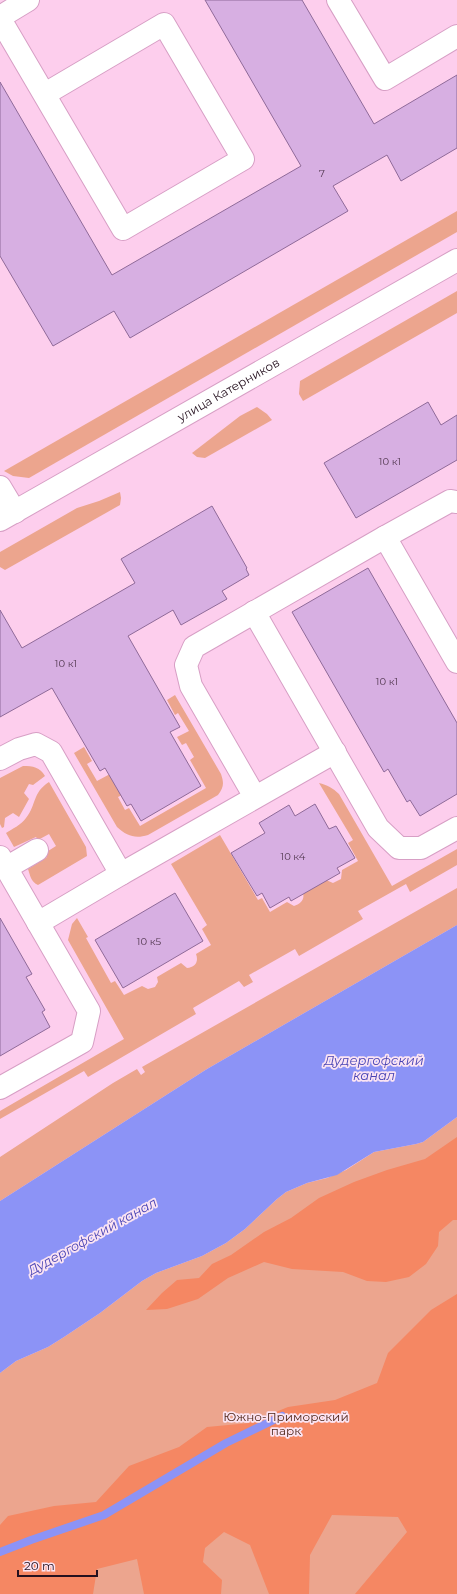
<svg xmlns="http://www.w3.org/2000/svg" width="457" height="1594" viewBox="0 0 457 1594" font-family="Montserrat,sans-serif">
<rect width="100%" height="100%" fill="#fdceed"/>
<!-- green -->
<g fill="#eca58e">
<polygon points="457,211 457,232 29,478 13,476 4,471"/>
<polygon points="457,291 457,313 303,401 299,394 300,381"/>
<polygon points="257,407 267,414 272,420 205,458 197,457 192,453 240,416"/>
<polygon points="120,492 121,498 120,505 5,570 0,567 0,552 77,508 99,501"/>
<path d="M175 695 221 774C224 783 224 787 218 795L148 835C135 839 127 836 117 827L74 753 84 747 92 761 87 764 97 781 110 774 122 795 118 797 125 810 129 808 140 826 206 788 190 760 194 757 186 743 182 745 177 737 189 731 178 713 175 715 167 700Z"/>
<path d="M23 766C33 766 40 767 45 776L33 785 29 784 24 793 29 799 19 817 13 813 5 818 4 827 2 828 0 824V778Z"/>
<path d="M49 782 86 847 87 856 38 885C31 882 30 875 28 869L47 857 45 853 56 846 49 834 38 840 36 837 14 847 6 833C12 829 21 825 26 818 37 804 32 793 49 782Z"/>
<path d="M319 783C327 785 333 788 339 794L392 886 457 849V865L410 892 406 884 358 911 363 919 299 956 295 949 249 975 253 982 244 987 239 981 193 1008 196 1014 88 1077 84 1071 0 1119V1111L124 1039 68 940 72 924 77 918 88 937 86 938 111 983 115 981 124 995 142 986 148 989 155 987 158 982 157 977 181 963 187 968C195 967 199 962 196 954L211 945 202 929 207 925 171 864 220 835 258 900 262 898 270 912 287 902 294 906C300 904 305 900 303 893L326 880 333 883 341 879 342 870 358 861 348 843 353 840Z"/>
<polygon points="457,888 457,925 207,1069 0,1201 0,1157 113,1083 137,1069 141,1075 145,1072 142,1067"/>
<polygon points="457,1117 457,1594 0,1594 0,1373 16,1361 48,1347 64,1337 100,1313 142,1281 156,1273 202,1256 226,1243 245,1229 277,1199 286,1192 307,1183 327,1178 346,1170 374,1152 416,1144 423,1142"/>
</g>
<!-- forest -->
<g fill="#f58763">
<polygon points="457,1137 457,1220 453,1220 439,1232 438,1246 426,1264 409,1277 386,1282 367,1281 343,1272 292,1269 264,1262 228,1278 198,1299 167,1309 146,1310 162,1293 177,1280 199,1278 212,1264 231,1255 264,1232 291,1218 319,1198 354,1182 387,1170 425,1159"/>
<polygon points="457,1294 457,1594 355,1594 407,1532 398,1517 332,1515 310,1555 309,1594 269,1594 250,1545 224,1532 205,1548 203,1562 222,1580 221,1594 144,1594 137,1559 97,1569 93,1594 0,1594 0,1525 8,1516 54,1506 96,1502 129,1466 179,1447 207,1427 249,1423 288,1407 335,1400 377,1383 388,1353 431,1310"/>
</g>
<!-- water -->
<polygon fill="#8c93f6" points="457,925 457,1117 423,1142 416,1144 374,1152 337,1175 307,1183 286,1192 277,1199 245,1229 226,1243 202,1256 156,1273 142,1281 100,1313 64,1337 48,1347 16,1361 0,1373 0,1201 207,1069"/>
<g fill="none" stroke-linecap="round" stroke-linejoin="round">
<!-- stream -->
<polyline stroke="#8c93f6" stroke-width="8" points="0,1552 31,1540 104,1515 226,1443 282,1416"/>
</g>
<!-- building -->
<g fill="#d7afe2" stroke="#8f6a99">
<polygon points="205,0 302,0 374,124 457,75 457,148 401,181 387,155 333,186 348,211 130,338 114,311 53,346 0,256 0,82 112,275 301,166"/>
<polygon points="428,402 441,425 457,415 457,460 356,518 324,463"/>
<polygon points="212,506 247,568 246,569 249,575 222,591 227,599 181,625 173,610 128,636 180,727 170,732 201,786 141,821 131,804 127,806 105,768 100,771 52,688 0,717 0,610 22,648 135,583 121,559"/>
<polygon points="368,568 457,723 457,794 420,816 410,800 407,802 388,769 384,772 292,612"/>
<polygon points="315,804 329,829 336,826 355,858 337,868 340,873 291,901 289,897 270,908 262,893 257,896 231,853 265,833 259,823 289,805 295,816"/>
<polygon points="175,893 203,941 123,988 95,940"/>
<polygon points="0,918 32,974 26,977 45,1010 42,1012 50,1027 0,1056"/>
</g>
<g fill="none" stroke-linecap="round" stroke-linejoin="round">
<!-- minor casing -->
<g stroke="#d79fc5" stroke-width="24">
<g id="minor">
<polyline points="338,0 385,79 457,36"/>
<polyline points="0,17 28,0"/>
<polyline points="0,19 123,229 243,159 164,24 45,94"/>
<polyline points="0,487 15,512"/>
<polyline points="457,502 450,501 385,537 457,662"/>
<path id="s1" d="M0 520 457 260"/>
<polyline points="254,612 378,828 399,848 421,848 457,828"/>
<polyline points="0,759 19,749 36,744 51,752 121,874 335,752"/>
<polyline points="255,797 191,686 186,665 194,647 385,537"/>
<polyline points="0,857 89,1011 82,1042 0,1088"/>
<polyline points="6,868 37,850"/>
<polyline points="38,923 121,874"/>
</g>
</g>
<!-- minor -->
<use href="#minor" stroke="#fff" stroke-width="22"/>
</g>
<g text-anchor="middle" stroke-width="3.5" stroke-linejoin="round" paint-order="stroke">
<!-- number labels -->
<g font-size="10" fill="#523850">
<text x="322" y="177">7</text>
<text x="390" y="465">10 к1</text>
<text x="66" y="667">10 к1</text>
<text x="387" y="685">10 к1</text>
<text x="293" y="860">10 к4</text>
<text x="149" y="945">10 к5</text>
</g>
<!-- street labels -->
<g font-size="12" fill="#25111f" stroke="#fbe4f3">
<text dy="4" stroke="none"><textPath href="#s1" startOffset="263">улица Катерников</textPath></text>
</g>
<!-- park labels -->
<g font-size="12" fill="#491f11" stroke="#fbe4f3">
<text x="286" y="1421">Южно-Приморский<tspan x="286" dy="14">парк</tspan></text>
</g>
<!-- water labels -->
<g font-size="13" font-style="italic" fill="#4843b4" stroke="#fbe4f3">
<text x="374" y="1065">Дудергофский<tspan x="374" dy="15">канал</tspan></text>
<text transform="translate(92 1236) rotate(-29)" y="5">Дудергофский канал</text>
</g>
</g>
<!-- scale -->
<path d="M18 1570v6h79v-6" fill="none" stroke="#25111f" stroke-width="2"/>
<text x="24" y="1570" font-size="12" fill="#25111f" stroke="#fbe4f3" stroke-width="3" paint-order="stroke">20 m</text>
</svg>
